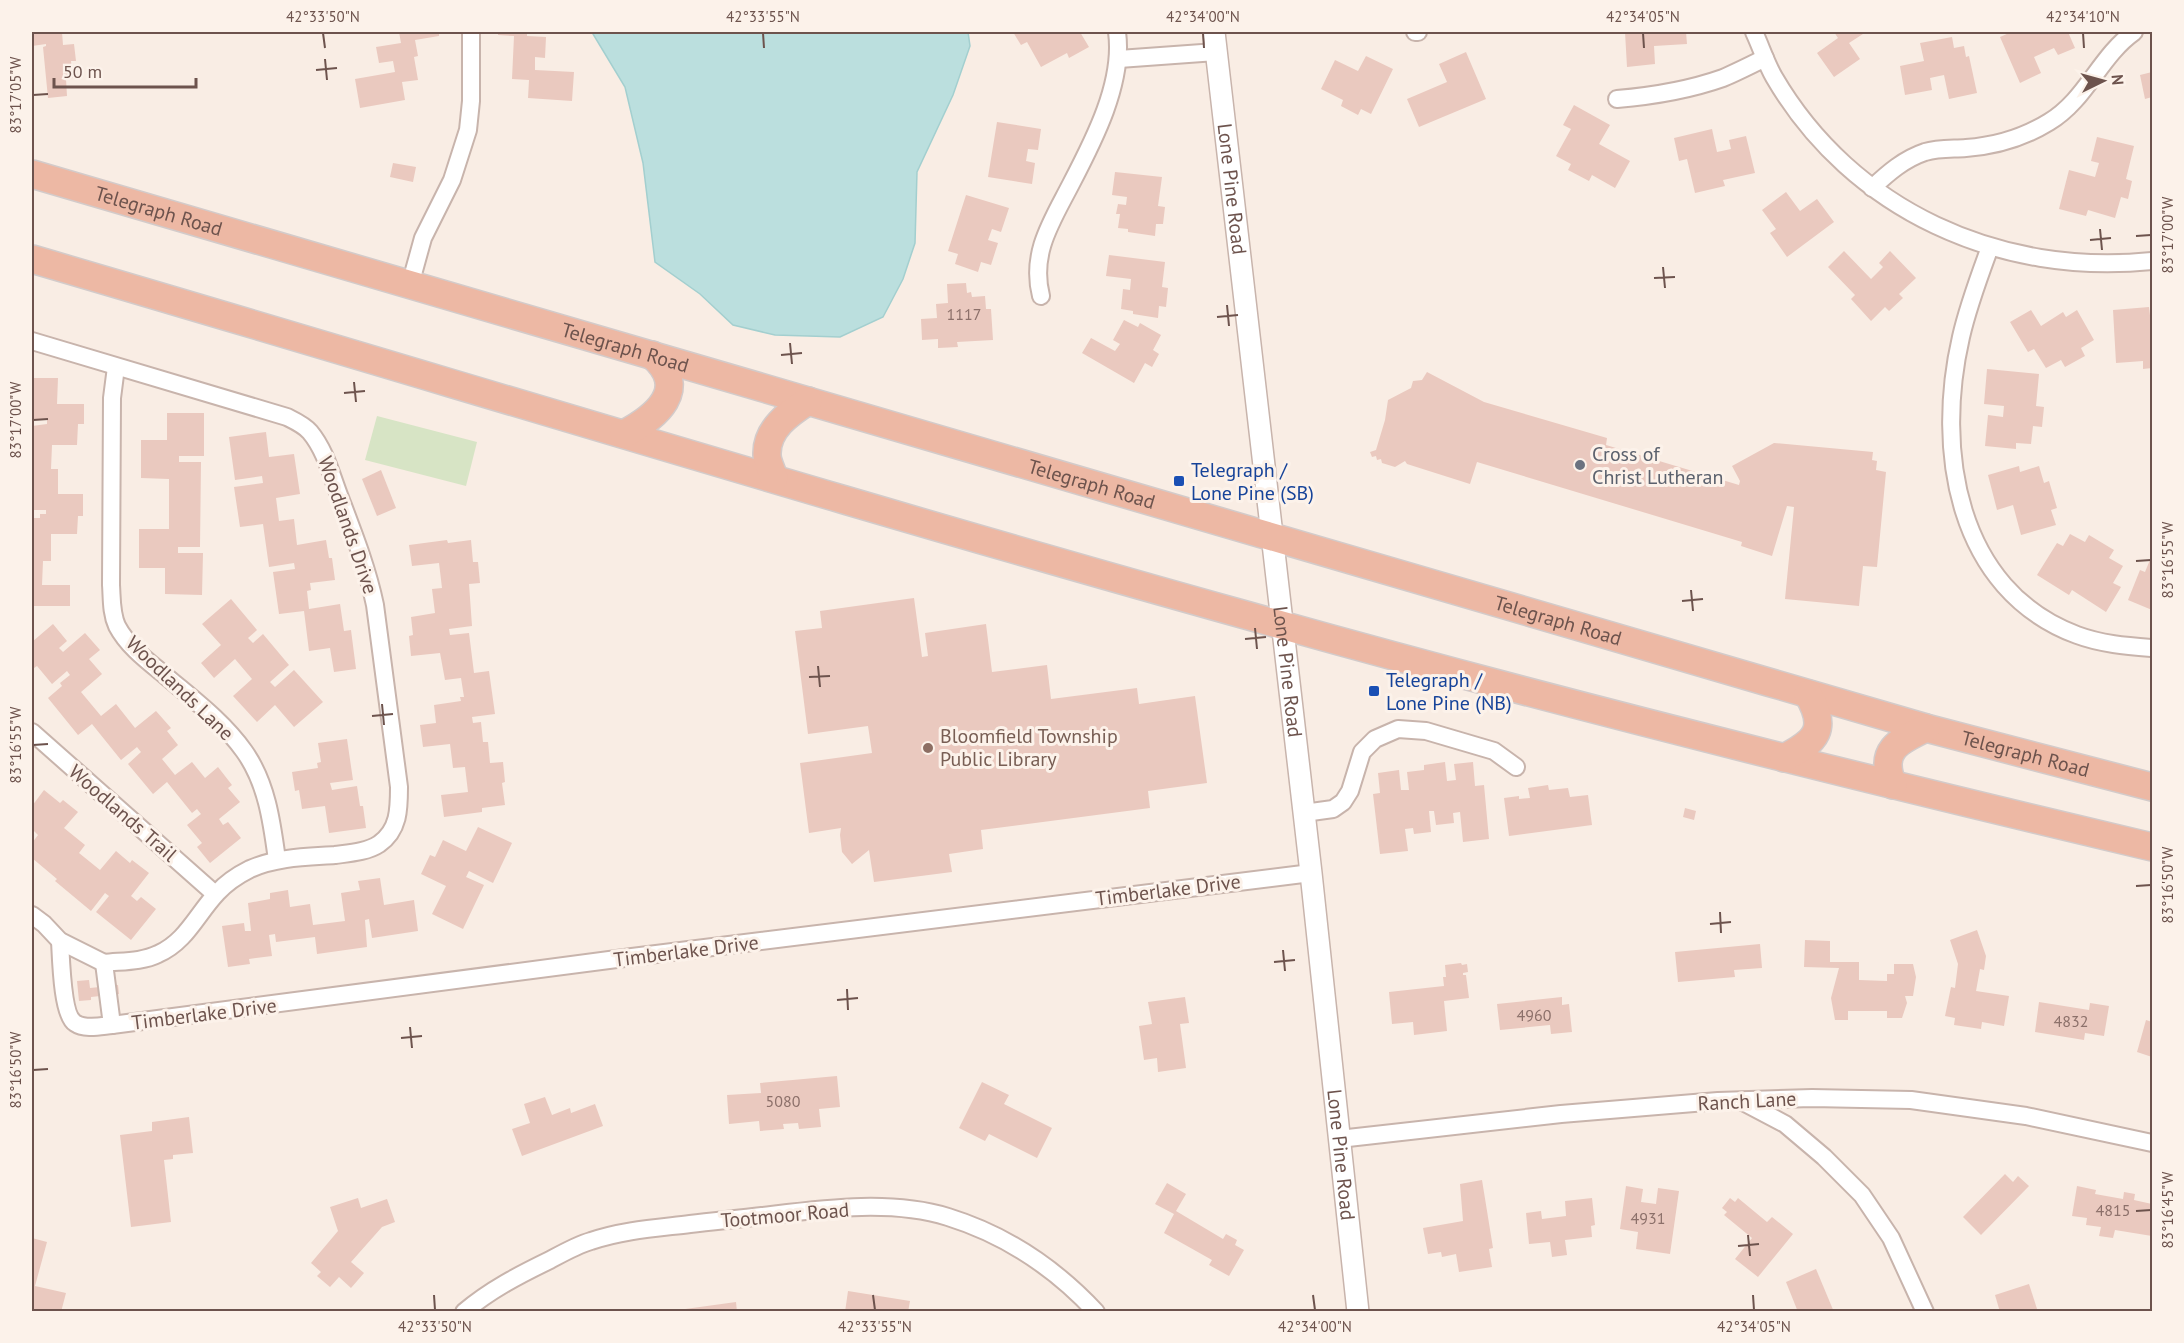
<svg xmlns="http://www.w3.org/2000/svg" width="2184" height="1343" viewBox="0 0 2184 1343" font-family="'PT Sans',sans-serif">
<rect width="100%" height="100%" fill="#f9ede4"/>
<!-- green -->
<polygon fill="#d7e4c5" points="377,416 477,442 466,486 365,460"/>
<!-- water -->
<polygon fill="#bbdfde" stroke="#a3cfcf" stroke-width="1.5" points="593,32 968,32 970,46 953,95 917,172 915,243 903,279 883,317 840,337 775,335 733,325 700,294 655,262 643,163 625,87 593,34"/>
<!-- building -->
<g fill="#eac9bf">
<polygon points="32,32 62,32 63,45 74,44 76,61 71,61 73,78 66,79 67,96 48,98 43,47 46,46 46,44 32,46"/>
<polygon points="399,32 439,32 439,36 415,40 418,56 414,57 418,80 402,82 405,100 360,108 355,79 395,72 393,61 379,63 376,47 401,43"/>
<polygon points="498,32 527,32 527,36 546,37 545,58 535,57 535,70 574,72 572,101 528,98 529,80 512,79 514,36 498,35"/>
<polygon points="1013,32 1080,32 1089,47 1069,58 1067,53 1041,67 1027,42 1021,45"/>
<polygon points="1625,32 1686,32 1687,44 1654,46 1655,64 1627,67"/>
<polygon points="1834,32 1866,32 1849,43 1860,59 1834,77 1817,53 1838,38"/>
<polygon points="2008,32 2068,32 2075,48 2058,55 2054,48 2034,57 2041,73 2020,83 2000,37 2009,33"/>
<polygon points="1952,37 1954,48 1964,46 1966,57 1969,56 1977,93 1949,99 1944,75 1930,78 1932,90 1905,95 1900,66 1924,61 1920,43"/>
<polygon points="1466,52 1486,99 1419,127 1407,99 1447,82 1439,64"/>
<polygon points="1366,56 1393,69 1371,114 1361,109 1358,115 1341,106 1343,100 1321,89 1335,60 1358,71"/>
<polygon points="2152,72 2152,97 2145,99 2140,75"/>
<polygon points="1574,105 1610,125 1599,144 1630,161 1615,188 1592,175 1589,181 1568,170 1571,164 1556,156 1571,129 1563,125"/>
<polygon points="997,122 1041,129 1038,150 1028,149 1026,161 1035,163 1032,184 988,177"/>
<polygon points="1712,129 1717,152 1731,149 1729,140 1746,136 1755,173 1723,180 1725,186 1695,193 1687,159 1679,161 1674,138"/>
<polygon points="2097,137 2134,146 2126,179 2132,181 2128,199 2121,197 2115,218 2088,210 2086,216 2059,209 2069,170 2095,177 2099,163 2091,161"/>
<polygon points="393,163 416,167 413,182 390,177"/>
<polygon points="1115,172 1162,177 1158,206 1165,207 1163,224 1156,224 1155,236 1128,232 1128,229 1118,228 1120,214 1116,214 1118,204 1126,205 1127,197 1112,195"/>
<polygon points="1786,192 1800,211 1817,199 1834,222 1787,257 1770,233 1776,229 1762,210"/>
<polygon points="966,195 1009,208 1001,232 992,229 988,240 998,243 991,265 981,262 978,272 955,264 958,254 948,251"/>
<polygon points="1844,251 1871,279 1883,267 1879,263 1890,251 1916,278 1899,294 1903,298 1889,311 1885,307 1871,321 1851,299 1855,295 1828,267"/>
<polygon points="1109,255 1165,262 1162,287 1168,288 1166,307 1159,306 1158,318 1133,314 1133,311 1121,309 1123,289 1130,290 1131,279 1106,276"/>
<polygon points="966,283 967,293 971,292 972,297 985,296 986,309 991,309 993,340 957,342 958,347 938,348 938,339 922,340 921,319 937,318 936,304 948,303 947,284"/>
<polygon points="2149,307 2152,332 2152,368 2143,369 2143,361 2116,363 2113,310"/>
<polygon points="2031,310 2041,326 2063,312 2066,317 2077,310 2094,340 2081,348 2085,356 2065,367 2061,360 2046,368 2034,349 2028,352 2010,322"/>
<polygon points="1124,320 1138,327 1140,323 1161,335 1153,350 1159,354 1152,367 1145,363 1134,383 1082,353 1091,338 1115,351 1120,344 1113,340"/>
<polygon points="1987,369 2039,374 2036,406 2044,407 2042,427 2033,426 2031,444 2016,443 2016,449 1985,446 1988,415 2003,417 2004,406 1984,404"/>
<polygon points="1427,372 1484,402 1607,438 1606,445 1739,485 1740,481 1732,466 1774,443 1873,452 1872,460 1877,461 1876,470 1886,472 1877,567 1863,566 1859,606 1785,599 1794,507 1787,506 1772,556 1741,546 1742,542 1477,462 1470,484 1407,464 1405,461 1395,467 1382,463 1381,459 1377,460 1376,456 1372,457 1370,452 1376,450 1385,420 1388,400 1411,388 1413,381 1422,380"/>
<polygon points="32,378 58,378 57,404 84,404 84,424 78,424 77,445 52,445 51,469 58,469 58,494 83,494 83,516 78,516 77,534 51,534 51,561 43,561 42,585 70,585 70,606 33,606 32,603 32,518 40,518 40,514 46,514 46,510 32,510 32,426 47,424 47,420 32,420"/>
<polygon points="167,413 204,413 204,456 179,456 179,462 201,462 200,547 178,547 178,553 203,553 202,595 165,594 165,568 139,568 139,529 169,529 169,479 141,478 141,440 167,440"/>
<polygon points="266,432 269,457 294,454 300,494 276,498 279,521 294,519 297,545 326,540 329,558 332,558 335,580 310,583 311,590 307,591 309,609 340,604 344,631 351,630 356,669 334,672 330,648 309,651 304,611 279,614 273,572 295,569 294,563 269,567 263,524 240,527 234,487 263,483 262,476 235,480 229,437"/>
<polygon points="2019,466 2020,472 2039,466 2044,483 2049,481 2057,508 2051,510 2056,525 2021,535 2013,505 1997,510 1988,475"/>
<polygon points="381,470 396,508 377,516 362,479"/>
<polygon points="2070,534 2085,542 2089,535 2114,550 2109,558 2123,566 2113,583 2121,587 2106,612 2072,590 2069,595 2037,575 2057,543 2063,546"/>
<polygon points="447,540 448,543 471,540 473,562 478,562 480,583 469,584 472,626 449,629 450,635 469,633 474,673 489,671 495,714 472,717 473,723 481,722 483,742 488,742 490,763 503,762 505,782 502,783 505,805 482,808 482,812 444,817 441,795 468,792 465,767 453,768 450,744 423,747 420,725 436,723 434,705 461,701 460,697 464,697 461,678 445,680 440,653 411,656 409,636 413,635 411,617 435,613 432,589 442,588 439,563 412,566 409,545"/>
<polygon points="2152,555 2152,610 2128,600 2140,570 2145,572"/>
<polygon points="914,598 922,657 928,656 925,633 986,624 992,672 1047,665 1051,699 1137,688 1139,704 1195,696 1207,783 1148,791 1150,808 981,830 983,849 949,854 952,872 874,882 869,850 852,864 842,852 840,835 841,828 809,833 800,763 872,753 868,726 808,734 795,631 822,628 820,611"/>
<polygon points="231,599 257,630 248,638 253,643 263,634 289,665 270,682 275,687 294,670 323,702 294,727 275,705 257,722 233,696 252,679 235,659 214,678 201,663 221,645 202,624"/>
<polygon points="53,624 67,641 59,648 63,652 85,633 100,650 89,659 102,674 81,692 101,716 116,704 135,728 156,711 171,728 167,731 178,745 162,759 175,775 192,762 205,778 218,767 232,785 228,788 240,802 219,819 223,825 228,822 241,838 210,863 197,847 202,843 187,825 201,814 197,809 192,813 167,782 153,794 128,764 141,752 137,747 121,760 92,724 78,735 48,698 62,686 60,683 70,675 67,671 52,684 37,666 34,668 32,665 32,642"/>
<polygon points="347,739 353,780 330,783 332,790 357,786 360,806 363,806 366,828 329,833 325,806 302,809 299,790 295,791 292,772 318,768 317,763 321,762 318,743"/>
<polygon points="1445,762 1447,781 1456,780 1454,764 1473,762 1475,786 1484,785 1489,839 1463,842 1460,812 1453,813 1454,823 1436,825 1434,811 1429,811 1431,832 1414,834 1413,828 1405,829 1408,851 1380,854 1373,794 1380,793 1378,773 1399,770 1401,790 1409,790 1407,772 1424,770 1424,765"/>
<polygon points="1548,785 1549,790 1568,788 1570,797 1588,795 1592,825 1509,836 1504,798 1519,796 1519,799 1530,798 1528,788"/>
<polygon points="44,790 60,803 63,800 78,812 64,828 85,845 79,853 100,870 116,851 130,863 132,860 149,873 131,896 137,901 141,897 156,909 131,940 96,912 109,896 105,893 91,911 55,881 57,879 32,858 32,843 38,835 32,829 32,806"/>
<polygon points="1685,808 1696,811 1694,820 1683,817"/>
<polygon points="478,827 512,843 493,883 469,871 466,877 484,885 463,929 432,914 446,886 421,874 430,855 435,857 443,840 466,851"/>
<polygon points="380,878 384,905 414,900 418,931 372,938 369,919 365,920 367,947 317,954 315,937 276,942 275,934 269,935 272,956 249,959 250,964 228,967 222,926 244,923 245,931 251,931 248,903 270,899 270,893 288,890 290,907 310,904 313,925 345,921 341,893 360,890 358,881"/>
<polygon points="1977,930 1986,956 1984,970 1980,969 1976,991 2009,996 2004,1026 1982,1022 1981,1029 1954,1025 1955,1018 1945,1016 1951,987 1955,988 1958,964 1950,940"/>
<polygon points="1805,940 1830,941 1830,962 1859,962 1859,980 1887,981 1887,974 1894,974 1894,964 1913,964 1916,977 1913,996 1905,996 1907,1003 1902,1018 1887,1018 1887,1011 1848,1011 1848,1020 1835,1020 1831,998 1839,968 1804,967"/>
<polygon points="1760,944 1762,968 1734,970 1735,977 1678,982 1675,952"/>
<polygon points="1461,963 1462,965 1467,964 1468,972 1463,973 1463,975 1466,975 1469,998 1444,1001 1447,1031 1414,1035 1413,1022 1392,1024 1389,992 1444,986 1443,977 1446,977 1445,965"/>
<polygon points="89,980 90,988 118,985 119,994 91,997 91,1000 79,1001 77,981"/>
<polygon points="1185,997 1189,1023 1180,1024 1186,1068 1158,1072 1157,1058 1144,1060 1139,1026 1152,1024 1148,1002"/>
<polygon points="1562,997 1562,1005 1569,1004 1572,1032 1551,1034 1550,1025 1500,1030 1497,1004"/>
<polygon points="2039,1002 2089,1010 2090,1003 2109,1006 2104,1036 2085,1033 2084,1040 2035,1032"/>
<polygon points="2146,1020 2152,1022 2152,1057 2137,1052"/>
<polygon points="837,1076 840,1107 819,1109 821,1127 799,1129 798,1123 783,1124 784,1129 760,1131 759,1121 729,1124 727,1095 761,1093 760,1083"/>
<polygon points="982,1082 1009,1095 1004,1104 1052,1128 1037,1158 989,1134 985,1141 959,1128"/>
<polygon points="545,1097 552,1115 570,1108 571,1113 595,1104 603,1126 522,1156 512,1129 530,1123 524,1104"/>
<polygon points="189,1117 193,1153 173,1155 173,1159 164,1160 171,1222 131,1227 120,1135 152,1131 152,1122"/>
<polygon points="2005,1174 2013,1182 2018,1176 2029,1186 1981,1235 1963,1217"/>
<polygon points="1482,1180 1493,1248 1489,1249 1492,1267 1459,1272 1456,1254 1442,1257 1441,1252 1428,1254 1423,1228 1463,1221 1460,1184"/>
<polygon points="1167,1183 1186,1194 1176,1211 1223,1239 1226,1234 1237,1240 1235,1245 1244,1250 1229,1276 1209,1265 1212,1260 1164,1233 1174,1214 1155,1204"/>
<polygon points="1626,1186 1643,1189 1641,1202 1656,1204 1658,1188 1679,1191 1670,1254 1636,1249 1638,1232 1620,1229"/>
<polygon points="2077,1186 2096,1190 2095,1194 2123,1199 2124,1192 2135,1194 2134,1200 2152,1204 2152,1236 2115,1230 2113,1238 2099,1236 2101,1227 2086,1225 2087,1218 2072,1216"/>
<polygon points="358,1198 361,1208 387,1199 395,1222 382,1227 351,1262 364,1273 351,1288 339,1277 330,1287 317,1276 321,1272 311,1263 338,1231 330,1207"/>
<polygon points="1592,1198 1595,1225 1591,1226 1592,1237 1565,1240 1567,1255 1552,1257 1550,1242 1529,1244 1526,1213 1541,1211 1542,1219 1566,1216 1565,1201"/>
<polygon points="1730,1198 1735,1202 1738,1198 1767,1222 1772,1217 1793,1234 1758,1277 1735,1259 1752,1238 1724,1215 1727,1212 1722,1208"/>
<polygon points="32,1238 47,1242 35,1286 66,1293 61,1312 32,1312"/>
<polygon points="1816,1269 1834,1312 1798,1312 1786,1282"/>
<polygon points="2029,1284 2038,1312 2000,1312 1995,1295"/>
<polygon points="848,1291 910,1301 908,1312 845,1312"/>
<polygon points="736,1302 737,1312 678,1312 678,1310"/>
</g>
<g fill="none" stroke-linecap="round" stroke-linejoin="round">
<!-- minor casing -->
<g stroke="#c8b4ac" stroke-width="20">
<g id="minor">
<polyline points="1415,32 1418,32"/>
<path d="M1754 32C1761 47 1766 63 1774 77 1852 211 2001 277 2152 261"/>
<polyline points="1119,59 1216,52"/>
<path d="M1617 99C1653 96 1689 90 1723 78 1737 72 1751 65 1765 58"/>
<path d="M1872 188C1888 173 1904 159 1925 152 1938 148 1952 149 1966 148 1996 146 2023 138 2049 122 2086 100 2100 56 2134 32"/>
<path d="M1990 247C1979 277 1968 306 1961 337 1935 449 1956 590 2077 635 2101 644 2127 646 2152 648"/>
<polyline points="410,285 423,238 452,180 468,130 471,101 471,32"/>
<path d="M1041 296C1030 253 1052 221 1071 184 1094 140 1124 82 1117 32"/>
<path d="M32 341 287 417C295 421 304 425 310 432 325 450 331 474 339 495 353 532 367 567 375 605L399 787C399 809 399 830 379 844 367 852 350 853 335 855 307 857 277 857 250 869 238 875 226 883 217 893 197 914 186 942 158 954 142 962 121 961 104 963"/>
<path d="M116 367 112 398 111 585C112 598 111 613 117 626 127 645 145 659 161 672 190 697 222 720 244 751 267 783 272 823 277 860"/>
<polyline points="32,732 215,894"/>
<polyline points="1304,813 1333,809 1343,802 1350,791 1362,752 1375,739 1398,729 1426,731 1494,751 1516,767"/>
<polyline points="32,915 44,924 60,941 104,963"/>
<path d="M60 941C61 957 62 1015 75 1023 85 1030 101 1026 112 1025L632 957 1311 873"/>
<polyline points="104,963 112,1025"/>
<polyline points="1741,1101 1785,1124 1824,1157 1862,1195 1891,1238 1925,1312"/>
<polyline points="1339,1139 1561,1114 1718,1101 1812,1098 1911,1100 2026,1116 2152,1143"/>
<path d="M464 1312C490 1290 519 1275 550 1260 563 1253 577 1245 591 1241 623 1230 657 1228 690 1224 714 1221 738 1219 762 1216 821 1209 890 1199 948 1217 1006 1235 1055 1268 1096 1312"/>
</g>
</g>
<!-- tertiary casing -->
<g stroke="#c8b4ac" stroke-width="24">
<g id="tertiary">
<path id="s1" d="M1214 32 1311 873 1358 1312"/>
</g>
</g>
<!-- trunk casing -->
<g stroke="#d3cbca" stroke-width="30">
<g id="trunk">
<path id="s2" d="M32 174 1768 682 1926 728 2152 787"/>
<path d="M32 259C435 377 837 501 1242 614 1543 699 1847 775 2152 847"/>
<path d="M624 434C656 417 691 389 652 355"/>
<path d="M774 478C772 471 767 462 767 455 766 429 789 413 808 401"/>
<path d="M1784 758C1817 741 1828 729 1808 694"/>
<path d="M1893 785C1878 751 1898 741 1926 728"/>
</g>
</g>
<!-- minor -->
<use href="#minor" stroke="#fff" stroke-width="16"/>
<!-- tertiary -->
<use href="#tertiary" stroke="#fff" stroke-width="21"/>
<!-- trunk -->
<use href="#trunk" stroke="#edb8a4" stroke-width="27"/>
</g>
<!-- ticks -->
<path fill="none" stroke="#6d534d" stroke-width="2" d="M323 33 325 48M763 33 764 48M1203 33 1204 48M1643 33 1644 48M2083 33 2084 48M325 59 327 80M316 70 337 68M33 95 48 94M2100 229 2102 250M2136 236 2151 235M2090 240 2111 238M1663 267 1665 288M1654 278 1675 277M1227 305 1229 326M1217 317 1238 315M790 343 792 364M781 355 802 353M354 382 356 402M344 393 365 391M33 420 48 419M2136 561 2151 560M1691 590 1693 611M1682 601 1703 599M1255 628 1257 649M1245 639 1266 637M818 666 820 687M809 677 830 676M382 704 384 725M372 716 393 714M33 745 48 744M2136 886 2151 885M1720 912 1721 933M1710 924 1731 922M1283 950 1285 971M1274 962 1295 960M847 989 848 1010M837 1000 858 998M410 1027 412 1048M401 1038 422 1036M33 1070 48 1069M2136 1211 2151 1210M1748 1235 1750 1256M1738 1246 1759 1244M434 1295 435 1310M873 1295 875 1310M1313 1295 1315 1310M1753 1295 1754 1310"/>
<!-- markers -->
<circle fill="#6b7280" stroke="#fcf2ea" stroke-width="2" cx="1580" cy="465" r="6"/>
<g fill="#1a4fb4" stroke="#fcf2ea" stroke-width="2">
<rect x="1173" y="475" width="12" height="12" rx="3"/>
<rect x="1368" y="685" width="12" height="12" rx="3"/>
</g>
<circle fill="#8d6e63" stroke="#fcf2ea" stroke-width="2" cx="928" cy="748" r="6"/>
<g text-anchor="middle" stroke-width="6" stroke-linejoin="round" paint-order="stroke">
<!-- number labels -->
<g font-size="16" fill="#8c706a">
<text x="964" y="320">1117</text>
<text x="1534" y="1021">4960</text>
<text x="2071" y="1027">4832</text>
<text x="783" y="1107">5080</text>
<text x="2113" y="1216">4815</text>
<text x="1648" y="1224">4931</text>
</g>
<!-- street labels -->
<g font-size="20" fill="#6d534d" stroke="#fcf2ea">
<text dy="7" stroke="none"><textPath href="#s1" startOffset="158">Lone Pine Road</textPath></text>
<text dy="7" stroke="none"><textPath href="#s2" startOffset="132">Telegraph Road</textPath></text>
<text dy="7" stroke="none"><textPath href="#s2" startOffset="618">Telegraph Road</textPath></text>
<text dy="7" stroke="none"><textPath href="#s2" startOffset="1104">Telegraph Road</textPath></text>
<text transform="translate(348 525) rotate(71)" y="7">Woodlands Drive</text>
<text dy="7" stroke="none"><textPath href="#s2" startOffset="1590">Telegraph Road</textPath></text>
<text dy="7" stroke="none"><textPath href="#s1" startOffset="644">Lone Pine Road</textPath></text>
<text transform="translate(180 688) rotate(44)" y="7">Woodlands Lane</text>
<text dy="7" stroke="none"><textPath href="#s2" startOffset="2076">Telegraph Road</textPath></text>
<text transform="translate(123 813) rotate(41)" y="7">Woodlands Trail</text>
<text transform="translate(1168 890) rotate(-7)" y="7">Timberlake Drive</text>
<text transform="translate(686 951) rotate(-7)" y="7">Timberlake Drive</text>
<text transform="translate(204 1014) rotate(-7)" y="7">Timberlake Drive</text>
<text transform="translate(1747 1101) rotate(-3)" y="7">Ranch Lane</text>
<text dy="7" stroke="none"><textPath href="#s1" startOffset="1130">Lone Pine Road</textPath></text>
<text transform="translate(785 1215) rotate(-5)" y="7">Tootmoor Road</text>
</g>
<!-- worship labels -->
<g font-size="20" fill="#5b616d" stroke="#fcf2ea" text-anchor="start">
<text x="1592" y="461">Cross of<tspan x="1592" dy="23">Christ Lutheran</tspan></text>
</g>
<!-- transit labels -->
<g font-size="20" fill="#164399" stroke="#fcf2ea" text-anchor="start">
<text x="1191" y="477">Telegraph /<tspan x="1191" dy="23">Lone Pine (SB)</tspan></text>
<text x="1386" y="687">Telegraph /<tspan x="1386" dy="23">Lone Pine (NB)</tspan></text>
</g>
<!-- education labels -->
<g font-size="20" fill="#785e54" stroke="#fcf2ea" text-anchor="start">
<text x="940" y="743">Bloomfield Township<tspan x="940" dy="23">Public Library</tspan></text>
</g>
</g>
<!-- border -->
<rect width="2184" height="1343" fill="none" stroke="#fcf2ea" stroke-width="66"/>
<!-- north arrow -->
<g transform="translate(2103 81) rotate(85)" stroke="#fcf2ea" stroke-width="4.5" paint-order="stroke">
<path d="M0-4.5L10 22L0 15L-10 22Z" fill="#6d534d"/>
<text y="-9" font-size="16" font-weight="bold" text-anchor="middle" fill="#6d534d">N</text>
</g>
<!-- scale -->
<path d="M54 78v9h142v-9" fill="none" stroke="#6d534d" stroke-width="3"/>
<text x="63" y="78" font-size="18" fill="#6d534d" stroke="#fcf2ea" stroke-width="4.5" paint-order="stroke">50 m</text>
<rect x="33" y="33" width="2118" height="1277" fill="none" stroke="#6d534d" stroke-width="2"/>
<g font-size="15" text-anchor="middle" fill="#6d534d">
<text x="323" y="22">42°33'50"N</text>
<text x="763" y="22">42°33'55"N</text>
<text x="1203" y="22">42°34'00"N</text>
<text x="1643" y="22">42°34'05"N</text>
<text x="2083" y="22">42°34'10"N</text>
<text transform="translate(16 95) rotate(-90)" y="5">83°17'05"W</text>
<text transform="translate(2168 235) rotate(-90)" y="5">83°17'00"W</text>
<text transform="translate(16 420) rotate(-90)" y="5">83°17'00"W</text>
<text transform="translate(2168 560) rotate(-90)" y="5">83°16'55"W</text>
<text transform="translate(16 745) rotate(-90)" y="5">83°16'55"W</text>
<text transform="translate(2168 885) rotate(-90)" y="5">83°16'50"W</text>
<text transform="translate(16 1070) rotate(-90)" y="5">83°16'50"W</text>
<text transform="translate(2168 1210) rotate(-90)" y="5">83°16'45"W</text>
<text x="435" y="1332">42°33'50"N</text>
<text x="875" y="1332">42°33'55"N</text>
<text x="1315" y="1332">42°34'00"N</text>
<text x="1754" y="1332">42°34'05"N</text>
</g>
</svg>
